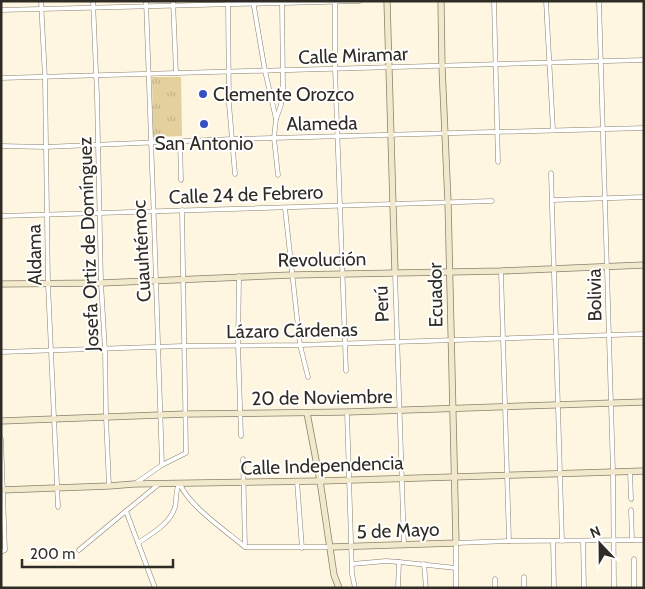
<svg xmlns="http://www.w3.org/2000/svg" width="645" height="589" viewBox="0 0 645 589" font-family="Cabin,sans-serif">
<defs>
<pattern id="park-tufts" width="24" height="20" patternUnits="userSpaceOnUse" patternTransform="scale(1.25)"><rect width="24" height="20" fill="#e3d09d"/><path d="M3 7l-1-3M5 7V3M7 7l1-3M15 17l-1-3M17 17v-4M19 17l1-3" fill="none" stroke="#c3b387"/></pattern>
</defs>
<rect width="100%" height="100%" fill="#fef6e0"/>
<!-- park -->
<polygon fill="url(#park-tufts)" points="152,77 181,77 182,136 153,137"/>
<g fill="none" stroke-linecap="round" stroke-linejoin="round">
<!-- street casing -->
<g stroke="#88816e" stroke-width="5">
<g id="street">
<polyline points="41,1 45,78 48,284 58,507"/>
<polyline points="93,1 97,96 101,283 105,350 106,417 109,486"/>
<polyline points="173,1 176,73"/>
<polyline points="228,1 229,104 235,174"/>
<polyline points="253,1 265,71 276,119"/>
<polyline points="335,1 335,69 346,371"/>
<polyline points="494,1 498,162"/>
<polyline points="546,1 553,130"/>
<polyline points="599,1 613,472 614,588"/>
<polyline points="1,10 360,1"/>
<polyline points="1,78 644,60"/>
<polyline points="180,141 181,180"/>
<polyline points="1,146 45,147 233,139 644,128"/>
<polyline points="551,173 562,541"/>
<polyline points="278,175 274,138 276,119 281,105 283,89 282,1"/>
<polyline points="552,200 644,197"/>
<polyline points="285,208 300,345 308,377"/>
<polyline points="1,216 492,201"/>
<polyline points="501,271 509,541"/>
<polyline points="395,273 404,545"/>
<polyline points="239,276 238,345 241,436"/>
<polyline points="1,352 183,346 300,345 644,334"/>
<polyline points="347,412 352,574 355,588"/>
<polyline points="1,439 5,550 1,552"/>
<polyline points="243,459 245,547"/>
<polyline points="162,465 186,453 182,210"/>
<polyline points="630,471 631,499"/>
<polyline points="297,481 302,548"/>
<path d="M136 483 162 465C158 310 151 156 146 1"/>
<path d="M180 484C189 506 226 531 245 547H331"/>
<polyline points="631,510 632,540"/>
<polyline points="553,541 554,588"/>
<polyline points="583,541 584,588"/>
<path d="M138 543C151 534 170 524 175 507 177 499 175 492 179 484"/>
<polyline points="79,550 126,511"/>
<polyline points="352,564 386,561 399,562"/>
<polyline points="424,564 426,588"/>
<polyline points="524,577 524,588"/>
<polyline points="155,588 126,511 159,484"/>
<polyline points="398,588 399,562 456,568"/>
<polyline points="456,588 456,543 509,541 644,540"/>
<polyline points="495,588 495,579"/>
<polyline points="634,588 634,559"/>
</g>
</g>
<!-- secondary casing -->
<g stroke="#88816e" stroke-width="7">
<g id="secondary">
<polyline points="387,1 395,273"/>
<polyline points="1,284 101,283 292,275 501,271 644,265"/>
<polyline points="307,413 320,481 334,575 339,588"/>
<polyline points="1,421 186,414 347,412 644,402"/>
<polyline points="1,490 109,486 134,484 320,481 644,471"/>
<polyline points="331,547 456,543 448,202 442,67 441,1"/>
</g>
</g>
<!-- street -->
<use href="#street" stroke="#fff" stroke-width="4"/>
<!-- secondary -->
<use href="#secondary" stroke="#f2e8cb" stroke-width="5.5"/>
</g>
<!-- markers -->
<g fill="#3a4fc2" stroke="#fff" stroke-width="2">
<circle cx="203" cy="94" r="5"/>
<circle cx="204" cy="124" r="5"/>
</g>
<g text-anchor="middle" stroke-width="4" stroke-linejoin="round" paint-order="stroke">
<!-- street labels -->
<g font-size="19" fill="#2e2c24" stroke="#fff">
<text transform="translate(353 55) rotate(-2)" y="7">Calle Miramar</text>
<text transform="translate(322 123) rotate(-1)" y="7">Alameda</text>
<text transform="translate(246 194) rotate(-2)" y="7">Calle 24 de Febrero</text>
<text transform="translate(88 244) rotate(-92)" y="7">Josefa Ortiz de Domínguez</text>
<text transform="translate(141 251) rotate(-93)" y="7">Cuauhtémoc</text>
<text transform="translate(34 255) rotate(-91)" y="7">Aldama</text>
<text transform="translate(322 259) rotate(-1)" y="7">Revolución</text>
<text transform="translate(435 295) rotate(-91)" y="7">Ecuador</text>
<text transform="translate(594 295) rotate(-91)" y="7">Bolivia</text>
<text transform="translate(381 304) rotate(-92)" y="7">Perú</text>
<text transform="translate(292 330) rotate(-1)" y="7">Lázaro Cárdenas</text>
<text transform="translate(322 397) rotate(-1)" y="7">20 de Noviembre</text>
<text transform="translate(322 465) rotate(-2)" y="7">Calle Independencia</text>
<text transform="translate(398 530) rotate(-2)" y="7">5 de Mayo</text>
</g>
<!-- poi labels -->
<g font-size="19" fill="#2e2c24" stroke="#fff" text-anchor="start">
<text x="213" y="101">Clemente Orozco</text>
<text x="204" y="150" text-anchor="middle">San Antonio</text>
</g>
</g>
<!-- border -->
<rect width="645" height="589" fill="none" stroke="#2e2c24" stroke-width="5"/>
<!-- north arrow -->
<g transform="translate(600 544) rotate(338)" stroke="#ffffff" stroke-width="4" paint-order="stroke">
<path d="M0-4L9 19L0 12L-9 19Z" fill="#2e2c24"/>
<text y="-8" font-size="14" font-weight="bold" text-anchor="middle" fill="#2e2c24">N</text>
</g>
<!-- scale -->
<path d="M22 559v8h151v-8" fill="none" stroke="#2e2c24" stroke-width="2.5"/>
<text x="30" y="559" font-size="15" fill="#2e2c24" stroke="#ffffff" stroke-width="4" paint-order="stroke">200 m</text>
</svg>
